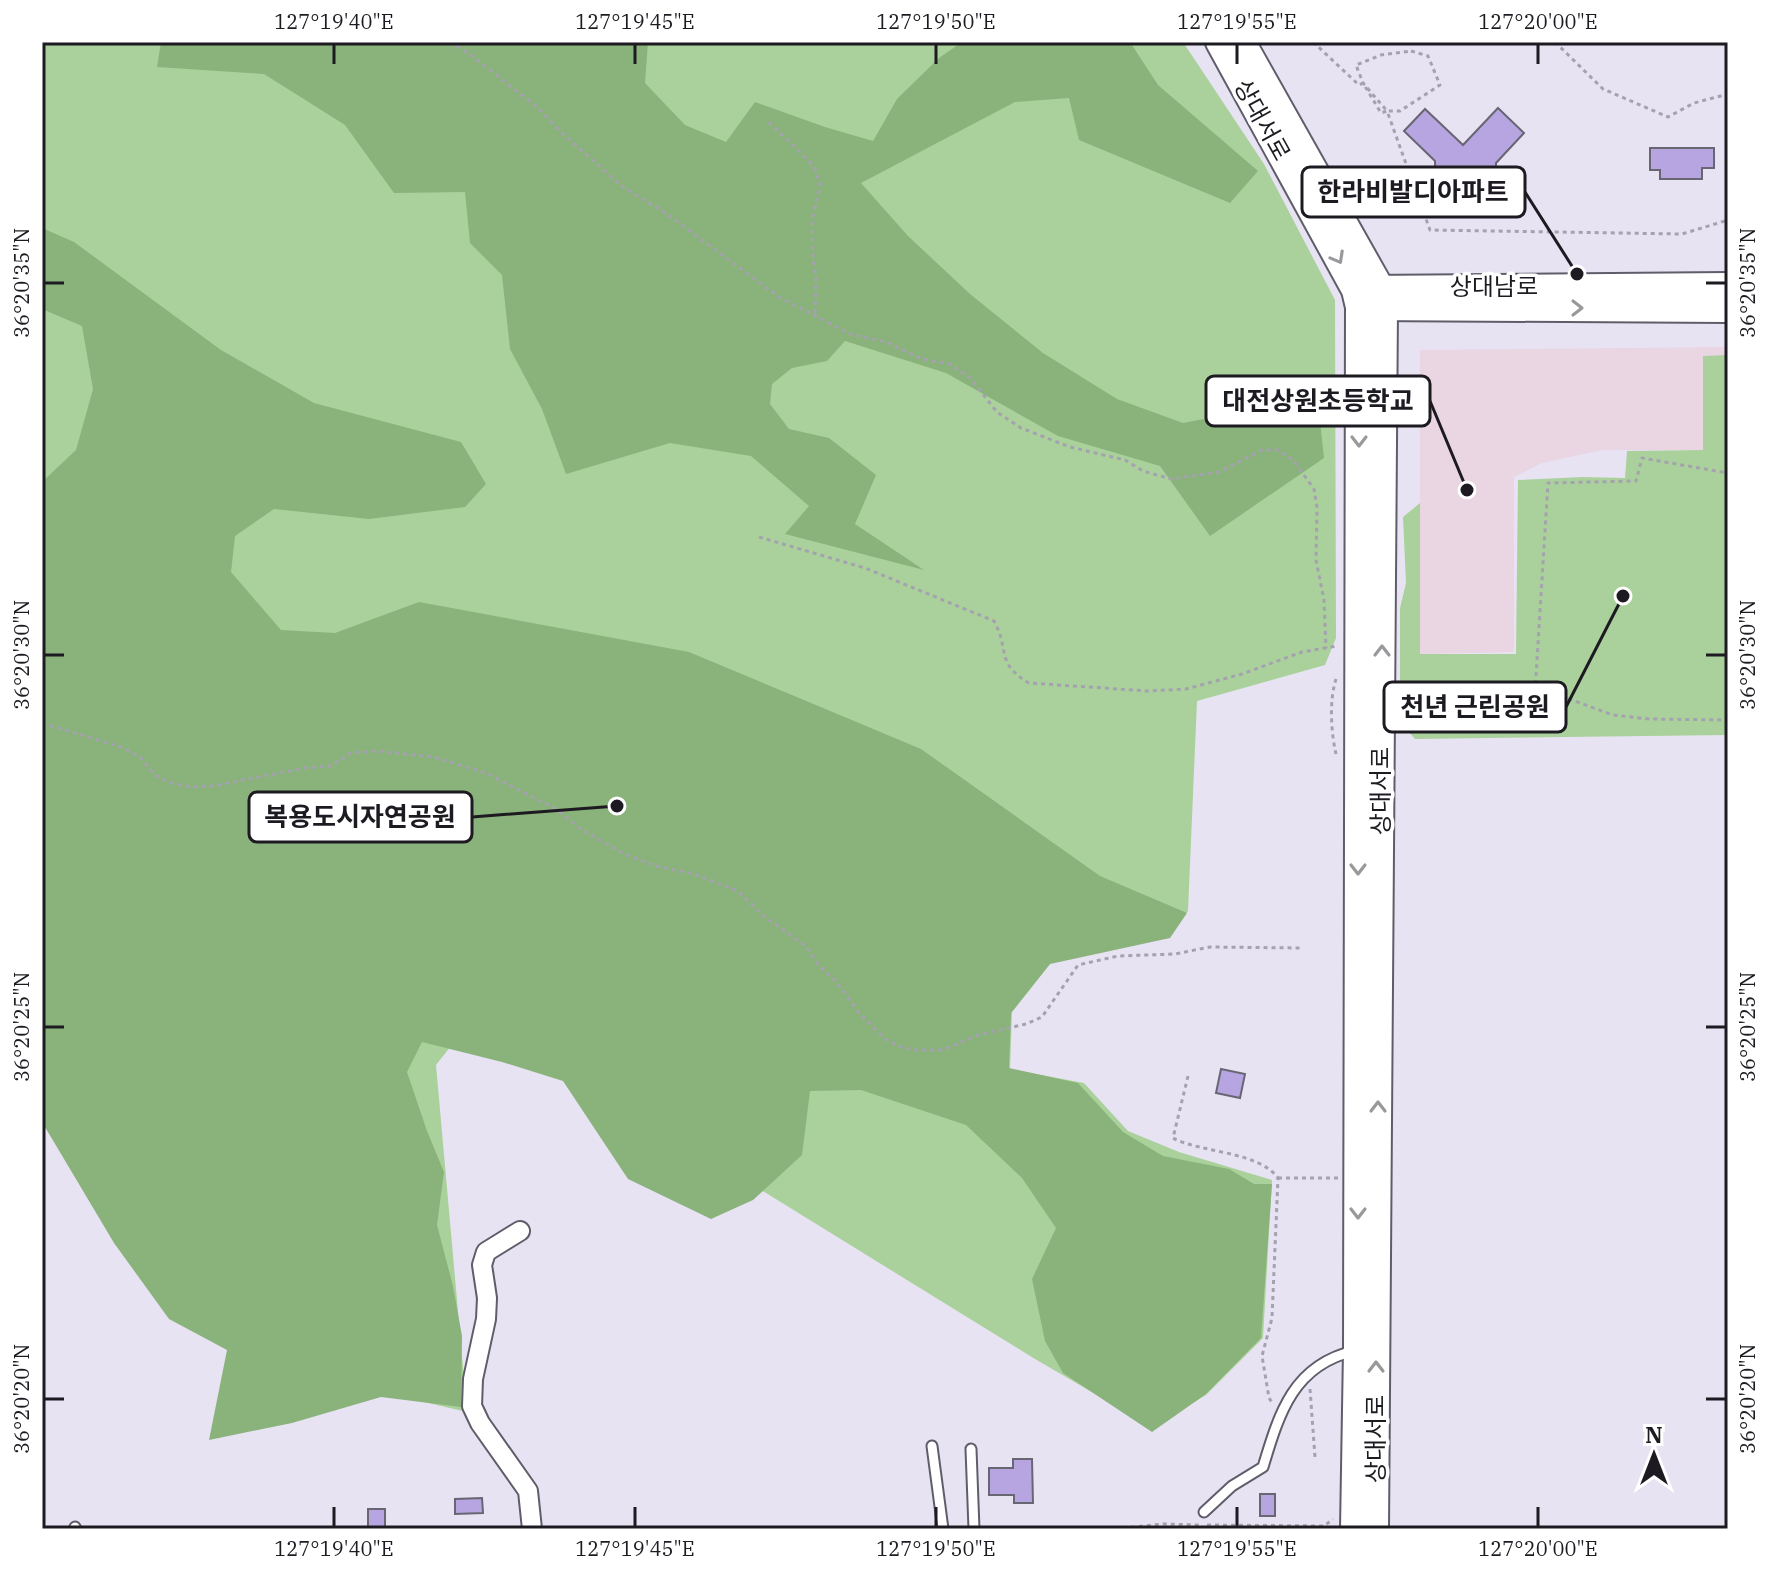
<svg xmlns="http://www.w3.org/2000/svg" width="1770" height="1571" viewBox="0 0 1770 1571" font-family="'IBM Plex Serif','Noto Sans KR',serif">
<rect width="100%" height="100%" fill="#e7e3f3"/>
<!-- education -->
<polygon fill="#ead5e3" points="1728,347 1728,450 1603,450 1542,463 1514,477 1514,652 1420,654 1420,350"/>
<!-- green -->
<g fill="#aad19b">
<polygon points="42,42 1183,42 1264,164 1335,300 1336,638 1325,665 1197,701 1188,911 1167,938 1053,960 1012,1012 1010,1069 1084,1083 1128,1131 1179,1152 1272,1180 1263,1338 1206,1395 1152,1427 1035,1359 727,1169 562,1043 451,1046 436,1065 467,1412 281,1369 42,1075"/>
<polygon points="1728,355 1728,735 1415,739 1400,722 1400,608 1406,583 1403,517 1420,503 1420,654 1516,654 1518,480 1583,477 1625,478 1627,451 1703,450 1703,356"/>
</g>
<!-- forest -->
<g fill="#8ab27b">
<polygon points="161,42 648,42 645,83 685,125 726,142 755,102 825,127 873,141 897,99 939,58 962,42 1130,42 1158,85 1258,171 1230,203 1079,140 1069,98 1015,102 861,183 908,236 970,294 1043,353 1117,399 1183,423 1255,409 1320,421 1324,458 1210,536 1160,466 1058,436 946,373 845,341 827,361 792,368 772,384 770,404 789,429 829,438 876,475 855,524 924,570 785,534 809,506 751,456 670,443 566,474 542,409 510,349 502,275 470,243 465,192 394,193 345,125 264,74 157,67"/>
<polygon points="42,228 74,242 221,350 314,403 461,442 486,484 465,507 369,519 274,509 235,536 231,572 281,630 335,633 419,602 689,652 921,749 1100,876 1187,913 1170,938 1050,964 1011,1013 1009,1068 1078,1083 1123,1132 1163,1156 1229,1169 1254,1184 1272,1184 1261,1338 1206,1394 1152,1432 1063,1373 1045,1341 1032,1279 1056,1228 1022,1178 966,1125 861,1090 810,1091 802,1155 753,1200 711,1219 628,1179 563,1081 502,1062 422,1042 407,1072 427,1131 444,1172 437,1225 453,1286 462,1336 461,1407 381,1397 292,1423 209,1440 227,1350 169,1319 114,1243 42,1122 42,482 76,450 93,389 82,326 42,309"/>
</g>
<!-- building -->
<g fill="#b7a5e2" stroke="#696673" stroke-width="2">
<polygon points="1498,108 1524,133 1496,163 1496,207 1436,207 1435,161 1404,131 1425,109 1463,145"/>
<polygon points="1650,148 1714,148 1714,168 1702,168 1702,179 1660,179 1660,170 1650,170"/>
<polygon points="1221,1069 1245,1074 1240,1098 1216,1093"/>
<polygon points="1013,1459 1032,1459 1033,1503 1014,1503 1014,1495 989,1495 989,1468 1013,1468"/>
<rect x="1260" y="1494" width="15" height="22"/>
<polygon points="482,1498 483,1513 455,1514 455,1499"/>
<rect x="368" y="1509" width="17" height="20"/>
</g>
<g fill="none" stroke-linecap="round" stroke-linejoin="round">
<!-- lane casing -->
<g stroke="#605d6a" stroke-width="13">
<g id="lane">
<polyline points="932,1446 943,1529"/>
<polyline points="971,1449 974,1529"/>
<path d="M1204 1512 1232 1486 1263 1467C1279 1414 1293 1365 1354 1351"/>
<polyline points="75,1527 76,1529"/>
</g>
</g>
<!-- street casing -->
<g stroke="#605d6a" stroke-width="22">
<polyline id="street" points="520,1231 486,1252 482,1265 487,1298 486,1319 473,1379 472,1406 480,1423 528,1491 532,1529"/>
</g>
<!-- secondary casing -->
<g stroke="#605d6a" stroke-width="30">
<g id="secondary">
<polyline points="1219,42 1355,290 1359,307 1357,1350 1354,1529"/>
<polyline points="1242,42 1380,287 1384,307 1375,1529"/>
<polyline points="1364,289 1728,286"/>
<polyline points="1367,307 1728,309"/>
</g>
</g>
<!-- path -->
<g stroke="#a5a2af" stroke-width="3" stroke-dasharray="4 4" stroke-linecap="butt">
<polyline points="450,42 471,55 538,108 563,134 623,187 667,214 779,297 850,334 886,342 922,359 950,364 970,378 997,412 1021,428 1070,447 1125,460 1143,471 1171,479 1219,472 1262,450 1278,450 1293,460 1314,489 1317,507 1316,560 1324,600 1326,648"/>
<polyline points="1313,42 1359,85 1363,83 1381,113 1387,111 1430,230 1682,234 1728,220"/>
<polyline points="1555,42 1603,89 1668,117 1694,103 1728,94"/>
<polygon points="1411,51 1428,56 1440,85 1400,111 1387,111 1363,83 1356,65 1381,55"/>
<polyline points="769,122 814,166 820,185 812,220 813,258 816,278 815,316"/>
<path d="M759 537 865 568 994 621C1010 650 995 663 1029 683L1148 691 1186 689 1242 674 1302 652 1337 646"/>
<polyline points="1535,692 1548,483 1636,481 1642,458 1728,473"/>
<polyline points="42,723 121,747 140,757 155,775 171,783 191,787 213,786 305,768 331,766 350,753 377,751 434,757 486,773 556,809 579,828 624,854 656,866 694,874 738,891 764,916 807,947 818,965 834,979 860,1014 885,1039 901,1047 916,1050 943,1050 978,1035 1026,1024 1042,1017 1078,965 1118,956 1175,954 1210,947 1300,948"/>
<polyline points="1402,723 1432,723 1469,697 1517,690 1561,696 1613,715 1649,719 1728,720"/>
<path d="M1336 754C1331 732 1329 701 1336 679"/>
<path d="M1188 1076 1173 1138C1201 1153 1258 1151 1278 1178L1272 1318 1262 1356 1269 1398 1273 1404"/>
<polyline points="1278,1178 1338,1178"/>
<polyline points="1310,1389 1315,1457"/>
<polyline points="1207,1525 1324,1526 1333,1519"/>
<polyline points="1115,1529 1163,1524 1199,1525"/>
</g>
<!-- lane -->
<use href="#lane" stroke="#fff" stroke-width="9"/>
<!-- street -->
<use href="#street" stroke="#fff" stroke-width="18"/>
<!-- secondary -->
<use href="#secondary" stroke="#fff" stroke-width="26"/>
</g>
<!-- one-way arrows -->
<defs><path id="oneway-chevron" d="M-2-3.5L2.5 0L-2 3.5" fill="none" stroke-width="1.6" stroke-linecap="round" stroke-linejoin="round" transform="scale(2)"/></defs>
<g stroke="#99989b">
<use href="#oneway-chevron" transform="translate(1338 258) rotate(61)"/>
<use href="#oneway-chevron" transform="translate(1577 308)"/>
<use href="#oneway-chevron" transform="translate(1359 441) rotate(90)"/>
<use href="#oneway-chevron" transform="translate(1382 651) rotate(-90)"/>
<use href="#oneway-chevron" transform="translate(1358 869) rotate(90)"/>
<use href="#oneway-chevron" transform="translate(1378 1107) rotate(-90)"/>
<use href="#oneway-chevron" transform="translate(1358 1213) rotate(90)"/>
<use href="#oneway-chevron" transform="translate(1376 1367) rotate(-90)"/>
</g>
<!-- ticks -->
<path fill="none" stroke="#1d1b21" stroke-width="3" d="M334 44V64M635 44V64M936 44V64M1237 44V64M1538 44V64M44 283H64M1706 283H1726M44 655H64M1706 655H1726M44 1027H64M1706 1027H1726M44 1399H64M1706 1399H1726M334 1507V1527M635 1507V1527M936 1507V1527M1237 1507V1527M1538 1507V1527"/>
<g text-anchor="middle" stroke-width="7" stroke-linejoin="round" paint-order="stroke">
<!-- street labels -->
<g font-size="24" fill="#1d1b21" stroke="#fff">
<text transform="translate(1262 120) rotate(61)" y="8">상대서로</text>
<text x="1494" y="295">상대남로</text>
<text transform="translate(1381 791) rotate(-90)" y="8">상대서로</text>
<text transform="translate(1376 1439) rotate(-90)" y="8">상대서로</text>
</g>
</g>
<!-- callouts -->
<path fill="none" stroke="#1d1b21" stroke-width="3" d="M1577 274L1525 192M1467 490L1430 401M1623 596L1566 707M617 806L472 817"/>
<g fill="#1d1b21" stroke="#fff" stroke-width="3">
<circle cx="1577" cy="274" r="8"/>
<circle cx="1467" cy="490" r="8"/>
<circle cx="1623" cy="596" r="8"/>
<circle cx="617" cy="806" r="8"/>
</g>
<g fill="#fff" stroke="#1d1b21" stroke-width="3">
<rect x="1302" y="167" width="223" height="50" rx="8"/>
<rect x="1206" y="376" width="224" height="50" rx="8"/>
<rect x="1384" y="682" width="182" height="50" rx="8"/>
<rect x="249" y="792" width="223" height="50" rx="8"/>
</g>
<g font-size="26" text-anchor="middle" font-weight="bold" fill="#1d1b21">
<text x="1413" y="201">한라비발디아파트</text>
<text x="1318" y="410">대전상원초등학교</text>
<text x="1475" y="716">천년 근린공원</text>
<text x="360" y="826">복용도시자연공원</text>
</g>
<!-- border -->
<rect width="1770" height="1571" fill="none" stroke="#ffffff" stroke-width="88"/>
<!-- north arrow -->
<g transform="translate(1654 1455)" stroke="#ffffff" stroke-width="6" paint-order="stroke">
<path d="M0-6L14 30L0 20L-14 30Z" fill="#1d1b21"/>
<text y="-12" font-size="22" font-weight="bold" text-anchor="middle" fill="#1d1b21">N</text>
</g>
<rect x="44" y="44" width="1682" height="1483" fill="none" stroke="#1d1b21" stroke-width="3"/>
<g font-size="20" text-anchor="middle" fill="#1d1b21">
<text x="334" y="29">127°19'40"E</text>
<text x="635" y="29">127°19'45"E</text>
<text x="936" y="29">127°19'50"E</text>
<text x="1237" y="29">127°19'55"E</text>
<text x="1538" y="29">127°20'00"E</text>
<text transform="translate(22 283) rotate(-90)" y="7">36°20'35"N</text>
<text transform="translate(1748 283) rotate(-90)" y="7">36°20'35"N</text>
<text transform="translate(22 655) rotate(-90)" y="7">36°20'30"N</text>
<text transform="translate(1748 655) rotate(-90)" y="7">36°20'30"N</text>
<text transform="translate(22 1027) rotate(-90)" y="7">36°20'25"N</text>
<text transform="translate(1748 1027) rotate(-90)" y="7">36°20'25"N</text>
<text transform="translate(22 1399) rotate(-90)" y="7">36°20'20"N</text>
<text transform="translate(1748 1399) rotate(-90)" y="7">36°20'20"N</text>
<text x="334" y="1556">127°19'40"E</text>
<text x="635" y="1556">127°19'45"E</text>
<text x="936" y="1556">127°19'50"E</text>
<text x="1237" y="1556">127°19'55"E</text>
<text x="1538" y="1556">127°20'00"E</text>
</g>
</svg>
